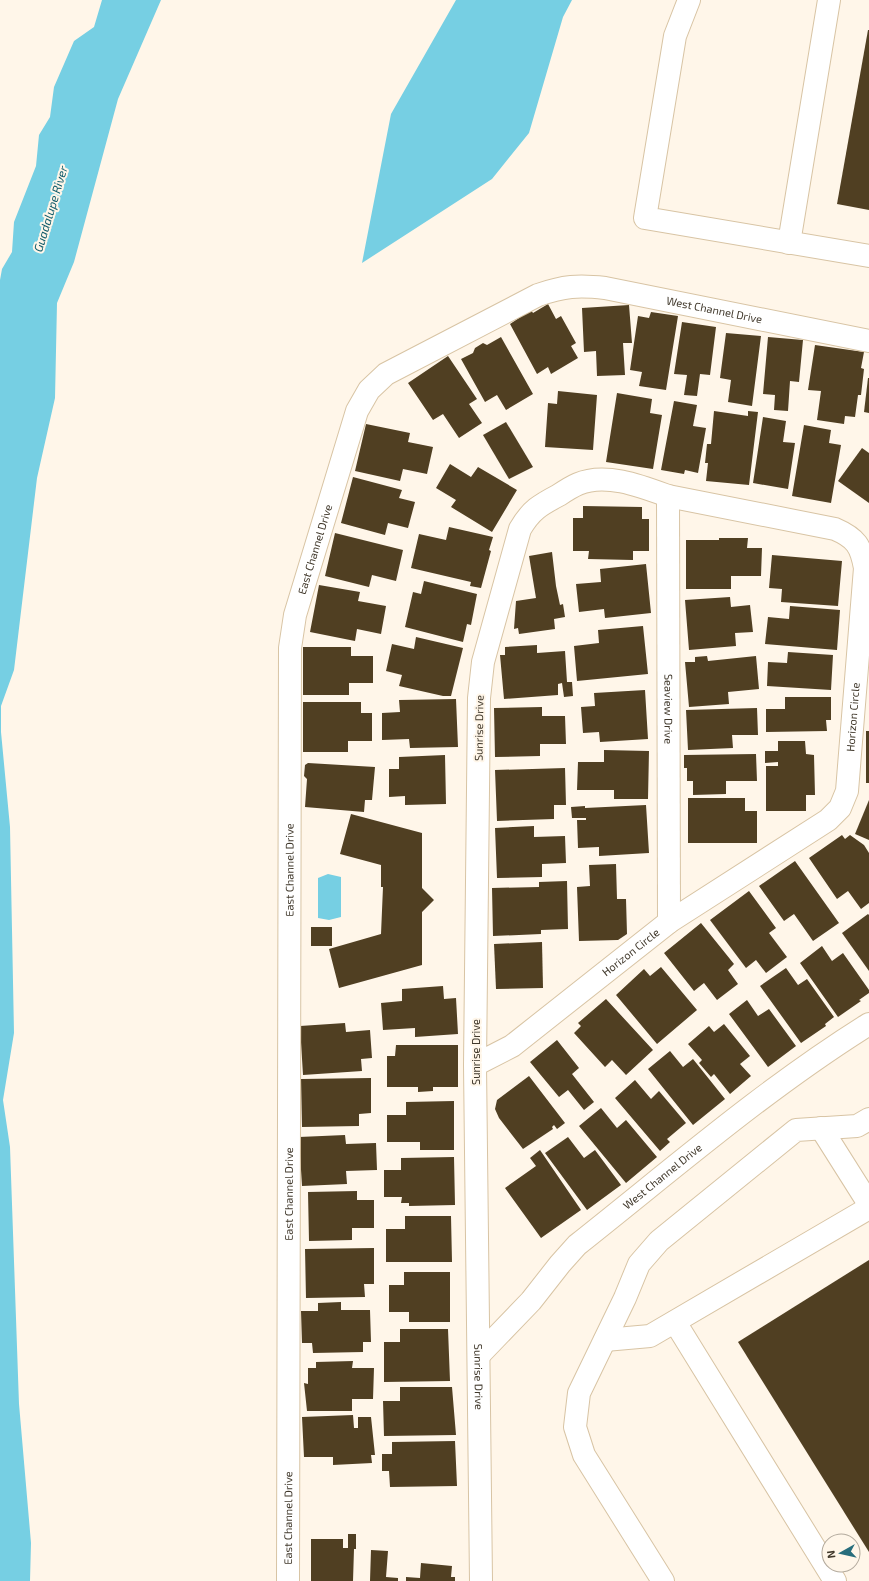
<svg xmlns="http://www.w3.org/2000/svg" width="869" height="1581" viewBox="0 0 869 1581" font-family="'Exo 2',sans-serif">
<rect width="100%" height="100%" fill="#fff6e9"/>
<!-- water -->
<g fill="#76cfe3">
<polygon points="102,0 161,0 118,99 74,262 57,303 55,398 37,478 14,670 1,706 1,732 10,827 14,1033 3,1100 10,1147 19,1404 31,1543 30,1581 0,1581 0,280 2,269 12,252 14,222 36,166 39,135 50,117 54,87 74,41 94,27"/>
<polygon points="456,0 572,0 563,17 529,133 492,179 362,263 391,114"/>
<polygon points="328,874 341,877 341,917 329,920 318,918 318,878"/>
</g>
<!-- building -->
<g fill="#503f22">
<polygon points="868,30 869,30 869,210 837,204"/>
<polygon points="548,304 556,319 561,316 576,343 571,346 578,358 551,374 548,367 537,374 510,324 531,310 533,313"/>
<polygon points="629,305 632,343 623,343 625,375 597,376 596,351 584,352 582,308"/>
<polygon points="651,312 678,316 666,390 639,386 642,372 630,370 638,316 649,318"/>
<polygon points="682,322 716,327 710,375 700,374 697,396 684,395 687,375 674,374"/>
<polygon points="726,333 761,336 752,406 728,402 731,380 720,378"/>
<polygon points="501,337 533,394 506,410 497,395 485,402 461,359 473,353 475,348 483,343 487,345"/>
<polygon points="768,337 803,340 799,382 790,381 788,411 774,410 775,395 763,394"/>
<polygon points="815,345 864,352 861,368 864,369 861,395 858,395 855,417 845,416 844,424 817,420 821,391 808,390"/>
<polygon points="448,356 477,399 469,404 482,423 459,438 443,414 433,420 408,383"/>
<polygon points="868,378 869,378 869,413 864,412"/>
<polygon points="558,391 597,395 593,450 545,447 548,403 557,404"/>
<polygon points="617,393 652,399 650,413 662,415 653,469 606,462"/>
<polygon points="674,401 697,405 693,426 706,428 698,473 685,470 684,474 661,470"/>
<polygon points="714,411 748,416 748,411 758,412 749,485 706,481 708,463 705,463 707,444 711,444"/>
<polygon points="763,417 786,421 783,442 795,443 788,489 753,483"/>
<polygon points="506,422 533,467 509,479 483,435"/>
<polygon points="366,424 410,433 408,442 433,447 427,474 403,469 400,481 355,471"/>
<polygon points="804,425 831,430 829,443 841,445 831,503 792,496"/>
<polygon points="862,448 869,453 869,503 838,481"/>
<polygon points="450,464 471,477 478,467 517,490 492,532 451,507 456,500 436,488"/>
<polygon points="353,477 402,490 399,498 415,502 408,528 388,523 385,535 341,523"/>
<polygon points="583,506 642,507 642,519 649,519 649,551 633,551 633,560 588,559 589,551 573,551 573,518 583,518"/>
<polygon points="449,527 493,537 489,550 491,551 481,588 470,586 471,582 411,568 419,534 446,540"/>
<polygon points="335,533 403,550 396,581 372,575 369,587 325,576"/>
<polygon points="719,538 748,538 747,548 762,548 761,576 731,576 731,589 686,589 686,540 719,540"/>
<polygon points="552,552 556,586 560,605 563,604 565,617 554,619 555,629 519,634 518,628 514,629 516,601 536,598 529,556"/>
<polygon points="772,555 842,561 838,606 781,602 782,589 769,588"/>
<polygon points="646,564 651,613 605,618 604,609 579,612 576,584 601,582 600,569"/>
<polygon points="424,581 477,594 471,625 467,624 463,642 405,627 413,592 421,594"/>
<polygon points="319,585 360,592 358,601 386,606 381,634 357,629 355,641 310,632"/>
<polygon points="730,597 731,607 750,605 753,632 735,633 736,646 689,650 685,600"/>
<polygon points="790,606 840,610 837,650 765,644 768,617 789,619"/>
<polygon points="643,626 648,674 577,681 574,646 599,643 598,630"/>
<polygon points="416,637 463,648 451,696 443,696 399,686 402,675 386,671 392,644 414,649"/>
<polygon points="537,645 537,653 565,651 567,682 572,682 573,696 564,697 562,683 558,684 558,695 504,699 500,655 505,655 505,647"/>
<polygon points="303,647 351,647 351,656 373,656 373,683 349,683 349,695 303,695"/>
<polygon points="788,652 833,655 831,690 767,686 768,662 787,663"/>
<polygon points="707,656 708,661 756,656 759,689 728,692 729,704 689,707 685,662 695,662 695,657"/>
<polygon points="645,690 648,739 600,742 599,732 583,733 581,707 595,706 594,693"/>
<polygon points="785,697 831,697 831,720 826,720 827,731 766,732 766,709 785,709"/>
<polygon points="456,699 458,747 410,748 409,739 382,740 382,713 400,712 399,700"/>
<polygon points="303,702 361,702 361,713 372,713 372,741 348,741 348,752 303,752"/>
<polygon points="542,707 542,716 565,716 566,744 540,744 540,756 495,757 494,708"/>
<polygon points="757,708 758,735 732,735 733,748 688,750 686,710"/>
<rect x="866" y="731" width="3" height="52"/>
<polygon points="778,741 805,741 806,754 814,755 815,795 806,795 806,811 766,811 766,766 778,766 778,762 765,763 765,751 778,751"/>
<polygon points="604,750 649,751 648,799 614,799 614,790 577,790 578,762 604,762"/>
<polygon points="756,754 757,781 726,781 726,794 693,795 693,781 687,781 687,768 684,768 684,755"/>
<polygon points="445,755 446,804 405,805 405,796 389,797 389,769 399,769 399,757"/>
<polygon points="308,763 375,767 372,800 365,800 364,812 305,807 307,779 304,776 305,765"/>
<polygon points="565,768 566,805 554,805 554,819 497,821 495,770"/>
<polygon points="688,798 745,798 745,811 757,811 757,843 688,843"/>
<polygon points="869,800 869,840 855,834"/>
<polygon points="646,805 649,853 599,856 599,847 578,848 577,820 586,820 586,818 572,818 571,807 585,806 585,808"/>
<polygon points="351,814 422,833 422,888 434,900 422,912 422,965 339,988 329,949 381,934 383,887 381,887 381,865 340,854"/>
<polygon points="534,826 534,837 565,836 566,863 542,864 542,877 497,878 495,828"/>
<polygon points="842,835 845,839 850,835 864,845 869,853 869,903 861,909 848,891 837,899 809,858"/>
<polygon points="795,861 839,923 813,941 794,914 784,921 759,886"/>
<polygon points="616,864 617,899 626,899 627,934 618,940 579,941 577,887 590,886 589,865"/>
<polygon points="567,881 568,929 541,930 541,934 493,936 492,888 539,887 539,882"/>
<polygon points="749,891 776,928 769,933 787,957 766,973 756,960 746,968 710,920"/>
<polygon points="868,914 869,915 869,971 842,933"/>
<polygon points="701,923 734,964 728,970 738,984 717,1000 704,983 694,991 664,953"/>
<rect x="311" y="927" width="21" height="19"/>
<polygon points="542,942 543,988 496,989 494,944"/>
<polygon points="822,946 832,961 843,953 869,990 869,993 859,1000 861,1001 838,1017 800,963"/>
<polygon points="661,967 697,1010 657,1044 616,995 644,969 650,976"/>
<polygon points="786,968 798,985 807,979 834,1017 825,1024 826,1026 801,1043 760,986"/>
<polygon points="443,986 444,999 456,998 458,1034 415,1037 415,1028 383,1030 381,1003 402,1001 402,989"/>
<polygon points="606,999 653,1050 626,1075 612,1060 605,1067 574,1033 581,1026 578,1023"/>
<polygon points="747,1000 758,1016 769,1009 796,1046 768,1067 729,1014"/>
<polygon points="345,1023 346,1032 370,1030 372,1058 361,1059 362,1071 303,1075 300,1026"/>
<polygon points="724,1024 750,1056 740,1064 751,1076 730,1094 714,1074 711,1077 699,1063 702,1060 688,1044 709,1026 714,1032"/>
<polygon points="557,1040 579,1068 572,1074 594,1102 584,1110 568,1090 559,1097 530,1062"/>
<polygon points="396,1045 458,1045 458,1087 433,1087 433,1091 418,1092 418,1087 387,1087 387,1056 395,1056"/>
<polygon points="670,1051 683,1067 693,1059 725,1099 693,1125 648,1069"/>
<polygon points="529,1076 565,1123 557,1129 554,1125 552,1127 553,1129 523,1149 499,1118 495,1109 497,1100"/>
<polygon points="371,1078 371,1113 359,1114 359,1126 302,1127 301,1079"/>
<polygon points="635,1080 651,1099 659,1091 686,1123 667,1139 670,1142 660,1151 615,1098"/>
<polygon points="454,1101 454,1150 420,1150 420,1142 387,1142 387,1115 406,1115 406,1102"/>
<polygon points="601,1108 617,1128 626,1120 657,1157 626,1183 579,1126"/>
<polygon points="345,1135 346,1144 376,1143 377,1170 346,1171 347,1184 302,1186 299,1137"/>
<polygon points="568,1137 584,1158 595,1150 621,1185 587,1210 545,1153"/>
<polygon points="540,1150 581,1210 541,1238 505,1188 536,1166 530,1158"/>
<polygon points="454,1157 455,1205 409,1206 409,1203 401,1203 402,1197 384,1197 384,1170 401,1170 401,1158"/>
<polygon points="357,1191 357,1200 374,1200 374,1228 352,1228 352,1240 309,1241 308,1192"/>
<polygon points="405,1216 451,1216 452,1262 386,1262 386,1229 405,1229"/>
<polygon points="374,1248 374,1284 364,1284 365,1297 306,1298 305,1249"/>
<polygon points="869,1260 869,1552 738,1342"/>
<polygon points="404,1272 450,1272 450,1322 409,1322 409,1312 389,1312 389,1285 404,1285"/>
<polygon points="341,1302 341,1310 370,1310 371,1342 363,1342 363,1352 313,1353 312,1343 302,1343 301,1311 318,1311 318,1303"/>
<polygon points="400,1329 448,1329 450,1381 384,1382 384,1342 400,1342"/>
<polygon points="353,1361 352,1368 374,1368 373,1399 352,1399 352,1411 307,1411 304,1383 308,1384 308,1368 316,1368 316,1362"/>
<polygon points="400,1387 452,1387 456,1435 384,1436 383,1401 400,1401"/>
<polygon points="353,1415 354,1428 358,1428 358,1417 371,1417 375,1455 371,1455 372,1463 333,1465 333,1457 304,1457 302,1417"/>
<polygon points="455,1441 457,1486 390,1487 389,1471 382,1471 382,1454 392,1454 392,1442"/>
<polygon points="348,1534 356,1534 356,1549 354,1549 353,1581 311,1581 311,1539 343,1539 343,1548 348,1548"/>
<polygon points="371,1550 388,1551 386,1577 398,1578 398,1581 370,1581"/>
<polygon points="421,1563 452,1566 451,1577 455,1577 455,1581 406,1581 406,1577 420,1578"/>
</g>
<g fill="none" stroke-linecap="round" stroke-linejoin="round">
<!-- minor casing -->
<g stroke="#d8c4a4" stroke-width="24">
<g id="minor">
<polyline points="689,0 675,36 645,218 869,256"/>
<polyline points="789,243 829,0"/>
<path id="s1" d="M668 496 669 922"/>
<path id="s2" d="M475 1065 512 1046 669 922 828 820 840 808 847 791 865 568C861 546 856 538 835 529L668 496C641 486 605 472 578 484 571 487 565 491 559 495 540 505 531 510 520 529L483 662 479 698 475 1065 481 1581"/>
<polyline points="821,1128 869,1204"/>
<polyline points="675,1322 835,1581"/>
<polyline points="605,1340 650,1336 869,1208"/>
<path id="s3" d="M479 1355 531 1301 560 1264 577 1245C673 1169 765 1089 869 1024"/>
<path id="s4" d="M288 1581 290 648 295 615 357 411 369 390 386 374 538 295C564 286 578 285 605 288L869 341"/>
<polyline points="663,1581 584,1455 575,1427 579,1393 625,1298 639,1264 659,1241 796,1130 857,1126 869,1119"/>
</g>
</g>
<!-- minor -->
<use href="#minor" stroke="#fff" stroke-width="22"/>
</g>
<g text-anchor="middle" stroke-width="4" stroke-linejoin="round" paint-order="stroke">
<!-- street labels -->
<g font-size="11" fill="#40382b" stroke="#fff6e9">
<text dy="4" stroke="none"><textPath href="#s4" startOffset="1578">West Channel Drive</textPath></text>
<text dy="4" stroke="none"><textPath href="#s4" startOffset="1035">East Channel Drive</textPath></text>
<text dy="4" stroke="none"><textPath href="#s1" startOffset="213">Seaview Drive</textPath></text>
<text dy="4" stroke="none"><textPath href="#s2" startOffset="540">Horizon Circle</textPath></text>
<text transform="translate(479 728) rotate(-89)" y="4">Sunrise Drive</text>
<text dy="4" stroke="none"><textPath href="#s4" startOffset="711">East Channel Drive</textPath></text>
<text dy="4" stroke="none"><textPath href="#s2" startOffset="193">Horizon Circle</textPath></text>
<text transform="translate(476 1052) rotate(-90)" y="4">Sunrise Drive</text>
<text dy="4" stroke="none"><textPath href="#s3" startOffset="257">West Channel Drive</textPath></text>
<text dy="4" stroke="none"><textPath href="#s4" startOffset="387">East Channel Drive</textPath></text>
<text dy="4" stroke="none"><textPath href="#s2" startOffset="1933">Sunrise Drive</textPath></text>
<text dy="4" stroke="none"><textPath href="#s4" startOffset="63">East Channel Drive</textPath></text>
</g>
<!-- water labels -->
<g font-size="12" font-style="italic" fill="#0f5b6a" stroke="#fff6e9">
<text transform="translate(51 209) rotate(-73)" y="4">Guadalupe River</text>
</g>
</g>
<!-- north arrow -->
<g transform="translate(841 1553) rotate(262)"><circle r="19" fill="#fff6e9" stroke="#b3aa9d"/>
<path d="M0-3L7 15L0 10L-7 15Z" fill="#276d7c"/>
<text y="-6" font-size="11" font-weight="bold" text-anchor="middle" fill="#40382b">N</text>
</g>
</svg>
